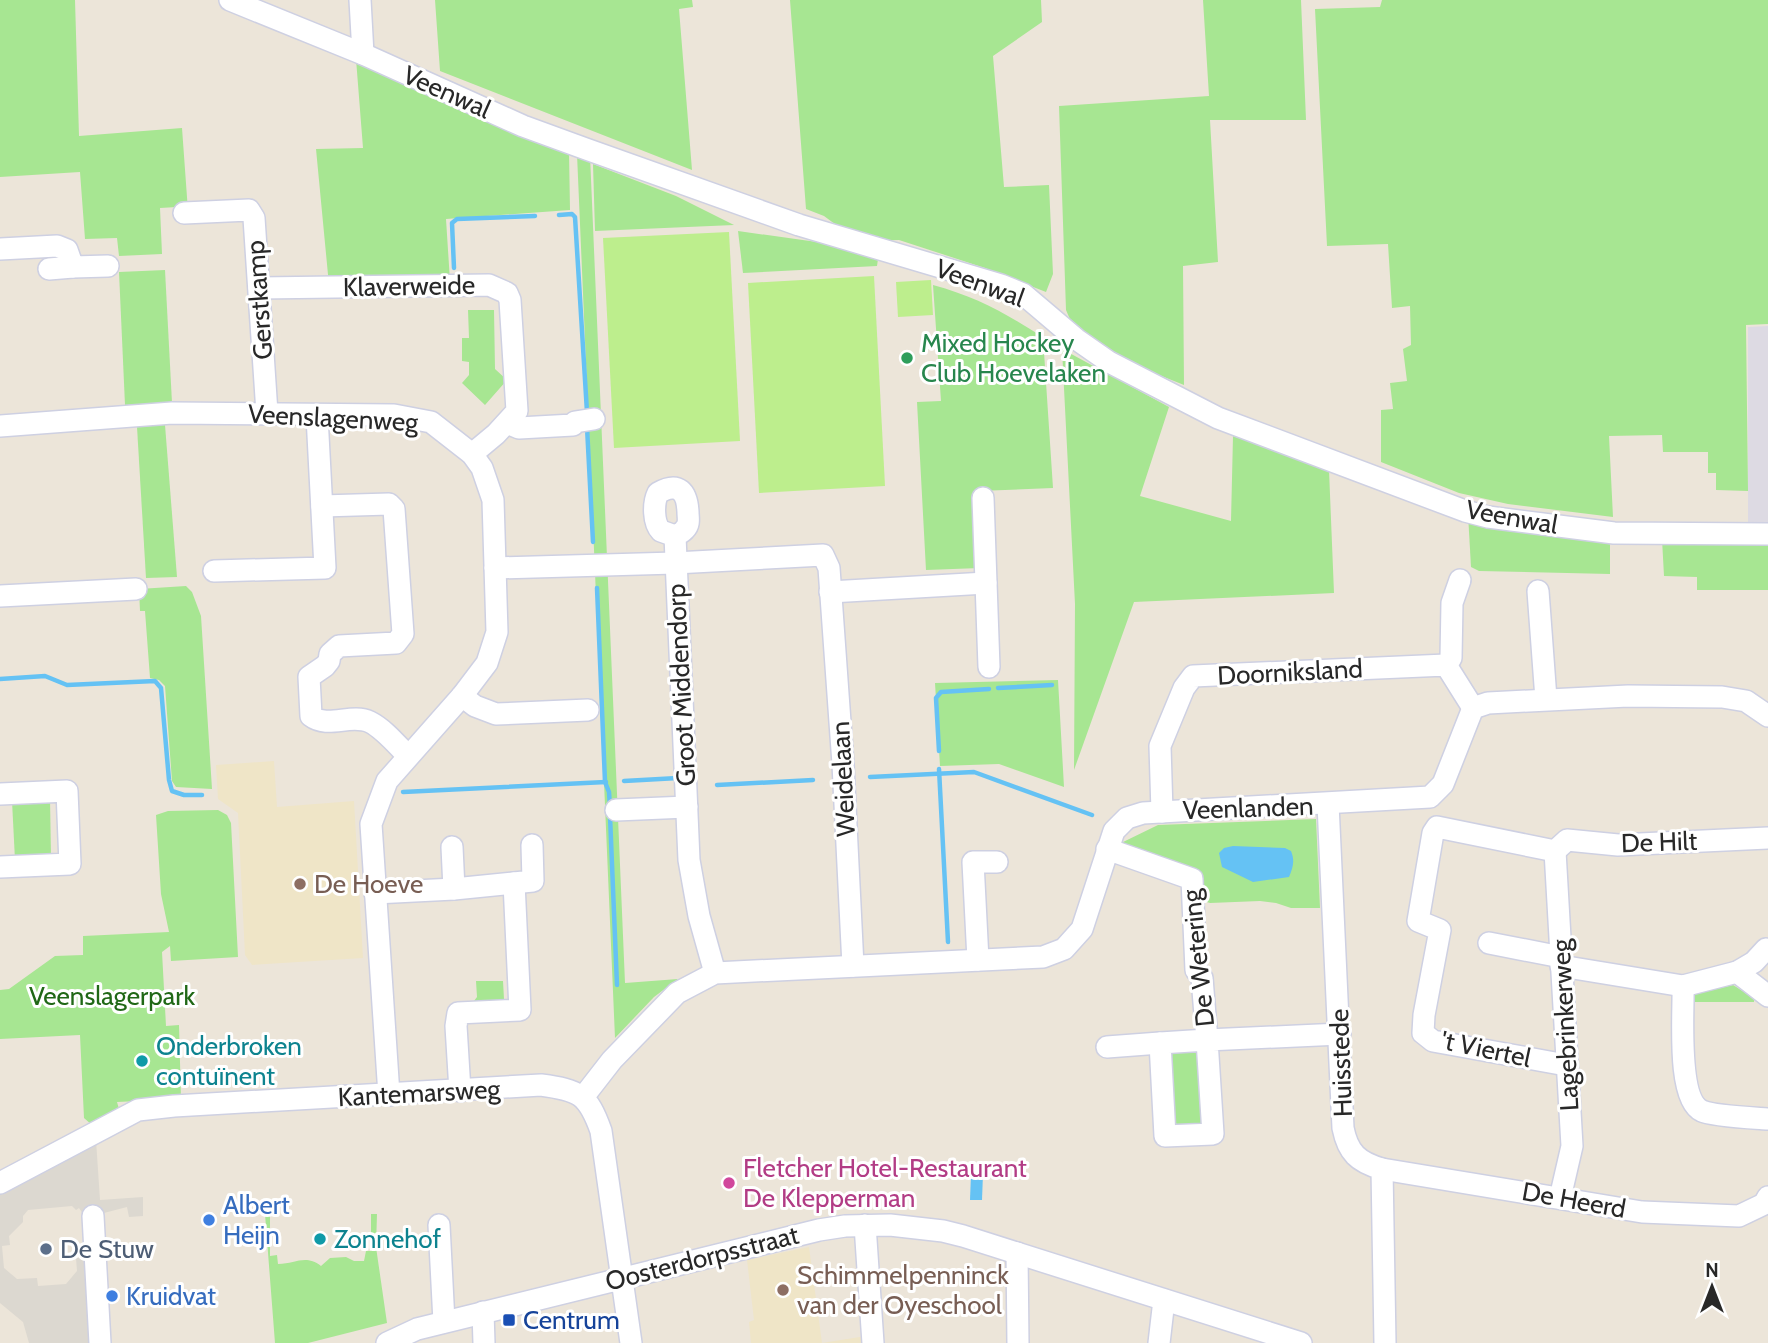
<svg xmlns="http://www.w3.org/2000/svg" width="1768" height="1343" viewBox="0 0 1768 1343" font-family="Cabin,sans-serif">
<rect width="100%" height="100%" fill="#ece5d9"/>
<!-- industrial -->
<polygon fill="#dddae3" points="1768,326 1768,528 1748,527 1748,327"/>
<!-- education -->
<g fill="#efe5c7">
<polygon points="274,761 277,807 354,801 363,958 252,965 245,955 238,813 218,799 216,765"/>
<polygon points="809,1247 822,1343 866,1336 866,1343 751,1343 749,1322 754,1320 747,1260"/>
</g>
<!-- green -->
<g fill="#a7e692">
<polygon points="0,0 75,0 79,136 182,128 188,211 177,207 160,208 162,254 119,256 117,238 85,239 80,172 0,177"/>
<polygon points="435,0 692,0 693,7 679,9 692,170 440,71"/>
<polygon points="790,0 1041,0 1042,22 993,56 1004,187 1049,185 1053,274 1046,292 985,268 899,240 858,241 824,216 806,209"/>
<polygon points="1203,0 1301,0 1306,120 1210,120 1218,262 1183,266 1184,385 1149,371 1113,352 1072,324 1066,310 1059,106 1209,96"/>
<polygon points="1382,0 1768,0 1768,324 1746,325 1748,491 1716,490 1716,473 1708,473 1708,452 1663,452 1662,435 1609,436 1613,517 1508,504 1459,493 1381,462 1381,410 1393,409 1390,383 1407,381 1403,349 1411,345 1410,306 1392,308 1388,244 1327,246 1315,9 1380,7"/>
<polygon points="356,59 569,152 570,210 446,219 450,281 329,285 316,149 363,148"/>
<polygon points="577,154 590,155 625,983 678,979 654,997 615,1038"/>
<polygon points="593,164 676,196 734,225 595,231"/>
<polygon points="738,231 824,243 878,259 877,266 743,273"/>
<polygon points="165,270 172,403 125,405 119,272"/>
<path d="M933 285C977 297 1005 313 1043 337L1053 488 978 491 980 568 926 570 917 402 941 401Z"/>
<polygon points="468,310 494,310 495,369 507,380 485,405 462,383 469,375 469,362 462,361 462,338 469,338"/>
<polygon points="1062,349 1169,407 1140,496 1231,521 1233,436 1329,470 1334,593 1134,602 1074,770 1075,604"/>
<polygon points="165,425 177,577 146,578 137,427"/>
<polygon points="1468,514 1610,535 1610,574 1479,571 1471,567"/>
<polygon points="1662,539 1768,541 1768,590 1697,590 1697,577 1664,576"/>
<polygon points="186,586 192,592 201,616 212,789 176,787 172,781 165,686 159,680 150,678 145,611 140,611 139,589"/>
<polygon points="1058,680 1064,787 999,764 940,766 935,683"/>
<polygon points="50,798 51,858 15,860 12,801"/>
<polygon points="218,810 227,815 231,823 238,957 171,961 170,946 162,952 166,1026 179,1025 181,1099 117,1102 119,1109 92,1125 84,1118 80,1035 0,1039 0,990 9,989 55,956 83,955 83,936 169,932 161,894 156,815 168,811"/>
<polygon points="1316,819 1320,908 1291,908 1276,903 1260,901 1210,903 1200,900 1194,873 1121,843 1158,825"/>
<polygon points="476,981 503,981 504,999 509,1004 471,1005 477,997"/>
<polygon points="1733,985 1754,998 1754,1002 1690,1002 1690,995"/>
<polygon points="1202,1047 1206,1126 1170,1128 1166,1049"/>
<path d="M265 1214H270V1256L277 1255 278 1264C296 1264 305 1254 321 1266L330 1258 346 1257 354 1261H364L366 1251H371V1214H377L376 1247 387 1323 308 1343H275Z"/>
</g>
<!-- pitch -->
<g fill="#bdee8d">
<polygon points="729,232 740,441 614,448 603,238"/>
<polygon points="874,276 885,486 759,493 748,283"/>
<polygon points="931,280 933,315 898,317 896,282"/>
</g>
<!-- plaza -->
<path fill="#dcd8d0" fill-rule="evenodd" d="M96 1140 100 1200 143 1197V1216L129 1217 127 1207 100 1214 106 1343H29L23 1322 0 1303V1192ZM72 1206 76 1210 79 1208 86 1218 88 1250H81V1258H76L77 1271 66 1284 38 1286 37 1278 17 1279 4 1268 2 1246 10 1245 9 1236 23 1222V1216L28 1210Z"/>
<!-- water -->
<g fill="#65c2f4">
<path d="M1233 846 1285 848 1291 851C1295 861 1293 867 1289 877L1253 882 1222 867 1219 853 1224 848Z"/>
<polygon points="971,1174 983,1174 982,1200 970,1200"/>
</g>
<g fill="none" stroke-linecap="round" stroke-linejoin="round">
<!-- stream -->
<g stroke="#65c2f4" stroke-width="4.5">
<polyline points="559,215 572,214 575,217 587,412"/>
<polyline points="454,268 452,223 457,219 535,216"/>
<polyline points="587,427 593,542"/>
<polyline points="597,588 605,782 609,792 610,807"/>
<polyline points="0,679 45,676 67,685 155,681 161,688 169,780 172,791 184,795 202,795"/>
<polyline points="998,688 1052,685"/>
<polyline points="939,751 936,698 941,692 989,689"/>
<polyline points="939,769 948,942"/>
<polyline points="870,777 974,772 1092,815"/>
<polyline points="624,781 678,778"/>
<polyline points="717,785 813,780"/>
<polyline points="403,792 606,782"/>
<polyline points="610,816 617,985"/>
</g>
<!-- minor casing -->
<g stroke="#ced0e2" stroke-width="24">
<g id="minor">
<polyline points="230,0 363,54 523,126 586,149 799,225 1001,285 1023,294 1076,339 1109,362 1218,418 1465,511 1488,517 1614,533 1768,534"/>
<polyline points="360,0 363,54"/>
<polyline points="184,213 249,210 254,218 267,413"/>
<polyline points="0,249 57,246 67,250 73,267 108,266"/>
<polyline points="49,269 73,267"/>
<polyline points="259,288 489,285 507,293 510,300 517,411 496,434 472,454"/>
<polyline points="507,423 519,428 573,425 575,422 594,419"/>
<polyline points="0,426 172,413 394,415 431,422 472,454 482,468 493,500 497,632 487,663 462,696 387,781 371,824 389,1095"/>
<polyline points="983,498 989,667"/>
<path d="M322 506 389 504 394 509 403 634 396 643 339 646 330 654 329 661 325 666 309 677 311 716C328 729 351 713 370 722 384 729 397 745 408 756"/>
<path d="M675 536C679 534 683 532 685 529 690 524 688 518 688 512 687 492 679 481 658 493 653 503 653 523 661 531L675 536 689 860 699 916 715 973"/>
<polyline points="495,568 675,563 823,555 829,568 843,764 853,966"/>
<polyline points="214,571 325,568 317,416"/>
<polyline points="1538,591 1546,699"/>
<polyline points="830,592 986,583"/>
<polyline points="0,596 136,589"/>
<polyline points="1446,665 1451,658 1452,603 1460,580"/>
<polyline points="462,696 475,706 496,714 588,710"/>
<polyline points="0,794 67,791 70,864 0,867"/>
<path d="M1328 804 1343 1128C1348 1153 1358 1162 1382 1169L1385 1343"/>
<polyline points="616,810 687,807"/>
<polyline points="1162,812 1160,746 1184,688 1193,676 1446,665 1473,708"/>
<polyline points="452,847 454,889"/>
<polyline points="1107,849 1192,879 1196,970 1202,978 1207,1040 1160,1043 1165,1136 1213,1134 1207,1040 1340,1034"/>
<polyline points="1555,851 1437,827 1433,833 1418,921 1440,930 1424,1015 1423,1033 1433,1041 1566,1065"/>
<polyline points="1555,851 1572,1146 1560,1198"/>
<polyline points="1555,851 1567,840 1618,845 1768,838"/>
<polyline points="375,893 454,889 533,881 532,845"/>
<polyline points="1489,943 1561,957"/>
<polyline points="978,960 973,862 997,862"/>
<polyline points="1561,966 1683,986 1737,972 1754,962 1766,949"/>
<polyline points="1737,972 1768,996"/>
<path d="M1683 986C1684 1012 1676 1099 1702 1111 1712 1116 1755 1118 1768 1119"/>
<polyline points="1107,1047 1160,1043"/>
<polyline points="460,1091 456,1026 458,1013 520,1010 514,883"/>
<polyline points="584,1096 612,1060 677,993 715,973 1043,957 1064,949 1082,929 1114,831 1127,818 1143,813 1430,797 1443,784 1473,708 1488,703 1628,696 1722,697 1746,701 1768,716"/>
<polyline points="1382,1169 1642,1212 1739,1216 1764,1204 1768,1197"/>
<path d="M0 1183 138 1110 174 1106 541 1085C579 1090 588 1094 601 1131L631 1343"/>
<polyline points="93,1216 100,1343"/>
<polyline points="439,1225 444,1322"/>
<polyline points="865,1225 873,1343"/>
<polyline points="1017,1253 1018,1343"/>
<polyline points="483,1312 484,1343"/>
<polyline points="387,1343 417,1329 819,1230 845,1226 890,1225 943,1231 963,1236 1301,1343"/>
<polyline points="1159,1343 1164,1300"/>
</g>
</g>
<!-- minor -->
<use href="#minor" stroke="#fff" stroke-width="21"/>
</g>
<!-- markers -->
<circle fill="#2e9e5b" stroke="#fff" stroke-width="2.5" cx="907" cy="358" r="7"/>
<g fill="#8d6e63" stroke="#fff" stroke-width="2.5">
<circle cx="300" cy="884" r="7"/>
<circle cx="783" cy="1290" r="7"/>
</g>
<g fill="#0f9aa8" stroke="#fff" stroke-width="2.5">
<circle cx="142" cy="1061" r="7"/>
<circle cx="320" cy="1239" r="7"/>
</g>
<circle fill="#d1479c" stroke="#fff" stroke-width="2.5" cx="729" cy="1183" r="7"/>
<g fill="#3f7fe0" stroke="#fff" stroke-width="2.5">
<circle cx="209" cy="1220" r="7"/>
<circle cx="112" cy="1296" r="7"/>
</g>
<circle fill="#5c6f8a" stroke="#fff" stroke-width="2.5" cx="46" cy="1249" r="7"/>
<rect fill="#1a4fb4" stroke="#fff" stroke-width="2.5" x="502" y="1313" width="14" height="14" rx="3.5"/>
<g text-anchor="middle" stroke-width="6" stroke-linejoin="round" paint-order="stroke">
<!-- street labels -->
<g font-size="26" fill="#282828" stroke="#fff">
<text transform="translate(447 92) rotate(24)" y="9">Veenwal</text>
<text transform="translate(980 283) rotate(20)" y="9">Veenwal</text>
<text transform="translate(409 286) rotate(-1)" y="9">Klaverweide</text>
<text transform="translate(259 300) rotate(-94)" y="9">Gerstkamp</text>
<text transform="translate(333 418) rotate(3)" y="9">Veenslagenweg</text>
<text transform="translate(1512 517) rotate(10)" y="9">Veenwal</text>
<text transform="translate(1290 672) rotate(-3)" y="9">Doorniksland</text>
<text transform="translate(681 685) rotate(-93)" y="9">Groot Middendorp</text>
<text transform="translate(843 779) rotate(-93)" y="9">Weidelaan</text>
<text transform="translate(1248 808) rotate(-2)" y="9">Veenlanden</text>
<text transform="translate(1659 842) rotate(-2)" y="9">De Hilt</text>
<text transform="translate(1198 958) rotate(-96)" y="9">De Wetering</text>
<text transform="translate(1565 1025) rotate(-93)" y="9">Lagebrinkerweg</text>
<text transform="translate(1486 1049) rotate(12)" y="9">'t Viertel</text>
<text transform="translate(1341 1063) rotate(-92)" y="9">Huisstede</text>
<text transform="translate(419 1093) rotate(-3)" y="9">Kantemarsweg</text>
<text transform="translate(1574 1200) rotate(10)" y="9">De Heerd</text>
<text transform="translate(702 1258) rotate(-14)" y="9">Oosterdorpsstraat</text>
</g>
<!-- leisure labels -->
<g font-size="26" fill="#27864d" stroke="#fff" text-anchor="start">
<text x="921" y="352">Mixed Hockey<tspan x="921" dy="30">Club Hoevelaken</tspan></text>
</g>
<!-- education labels -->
<g font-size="26" fill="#785e54" stroke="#fff" text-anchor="start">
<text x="314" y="893">De Hoeve</text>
<text x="797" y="1284">Schimmelpenninck<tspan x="797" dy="30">van der Oyeschool</tspan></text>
</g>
<!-- park labels -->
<g font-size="26" fill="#206816" stroke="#fff">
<text x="112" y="1005">Veenslagerpark</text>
</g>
<!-- culture labels -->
<g font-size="26" fill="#0d838f" stroke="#fff" text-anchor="start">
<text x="156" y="1055">Onderbroken<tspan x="156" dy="30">contuïnent</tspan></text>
<text x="334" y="1248">Zonnehof</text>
</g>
<!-- hotel labels -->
<g font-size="26" fill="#b23c85" stroke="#fff" text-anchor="start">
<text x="743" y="1177">Fletcher Hotel-Restaurant<tspan x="743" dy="30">De Klepperman</tspan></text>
</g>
<!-- shop labels -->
<g font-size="26" fill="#366cbe" stroke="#fff" text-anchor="start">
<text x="223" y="1214">Albert<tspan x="223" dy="30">Heijn</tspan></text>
<text x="126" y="1305">Kruidvat</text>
</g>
<!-- service labels -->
<g font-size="26" fill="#4e5e75" stroke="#fff" text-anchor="start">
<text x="60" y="1258">De Stuw</text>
</g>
<!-- transit labels -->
<g font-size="26" fill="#164399" stroke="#fff" text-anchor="start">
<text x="523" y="1329">Centrum</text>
</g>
</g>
<!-- north arrow -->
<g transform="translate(1712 1287)" stroke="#ffffff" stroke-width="5" paint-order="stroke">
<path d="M0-5L12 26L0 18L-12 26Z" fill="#282828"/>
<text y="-10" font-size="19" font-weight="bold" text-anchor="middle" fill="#282828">N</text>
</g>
</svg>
